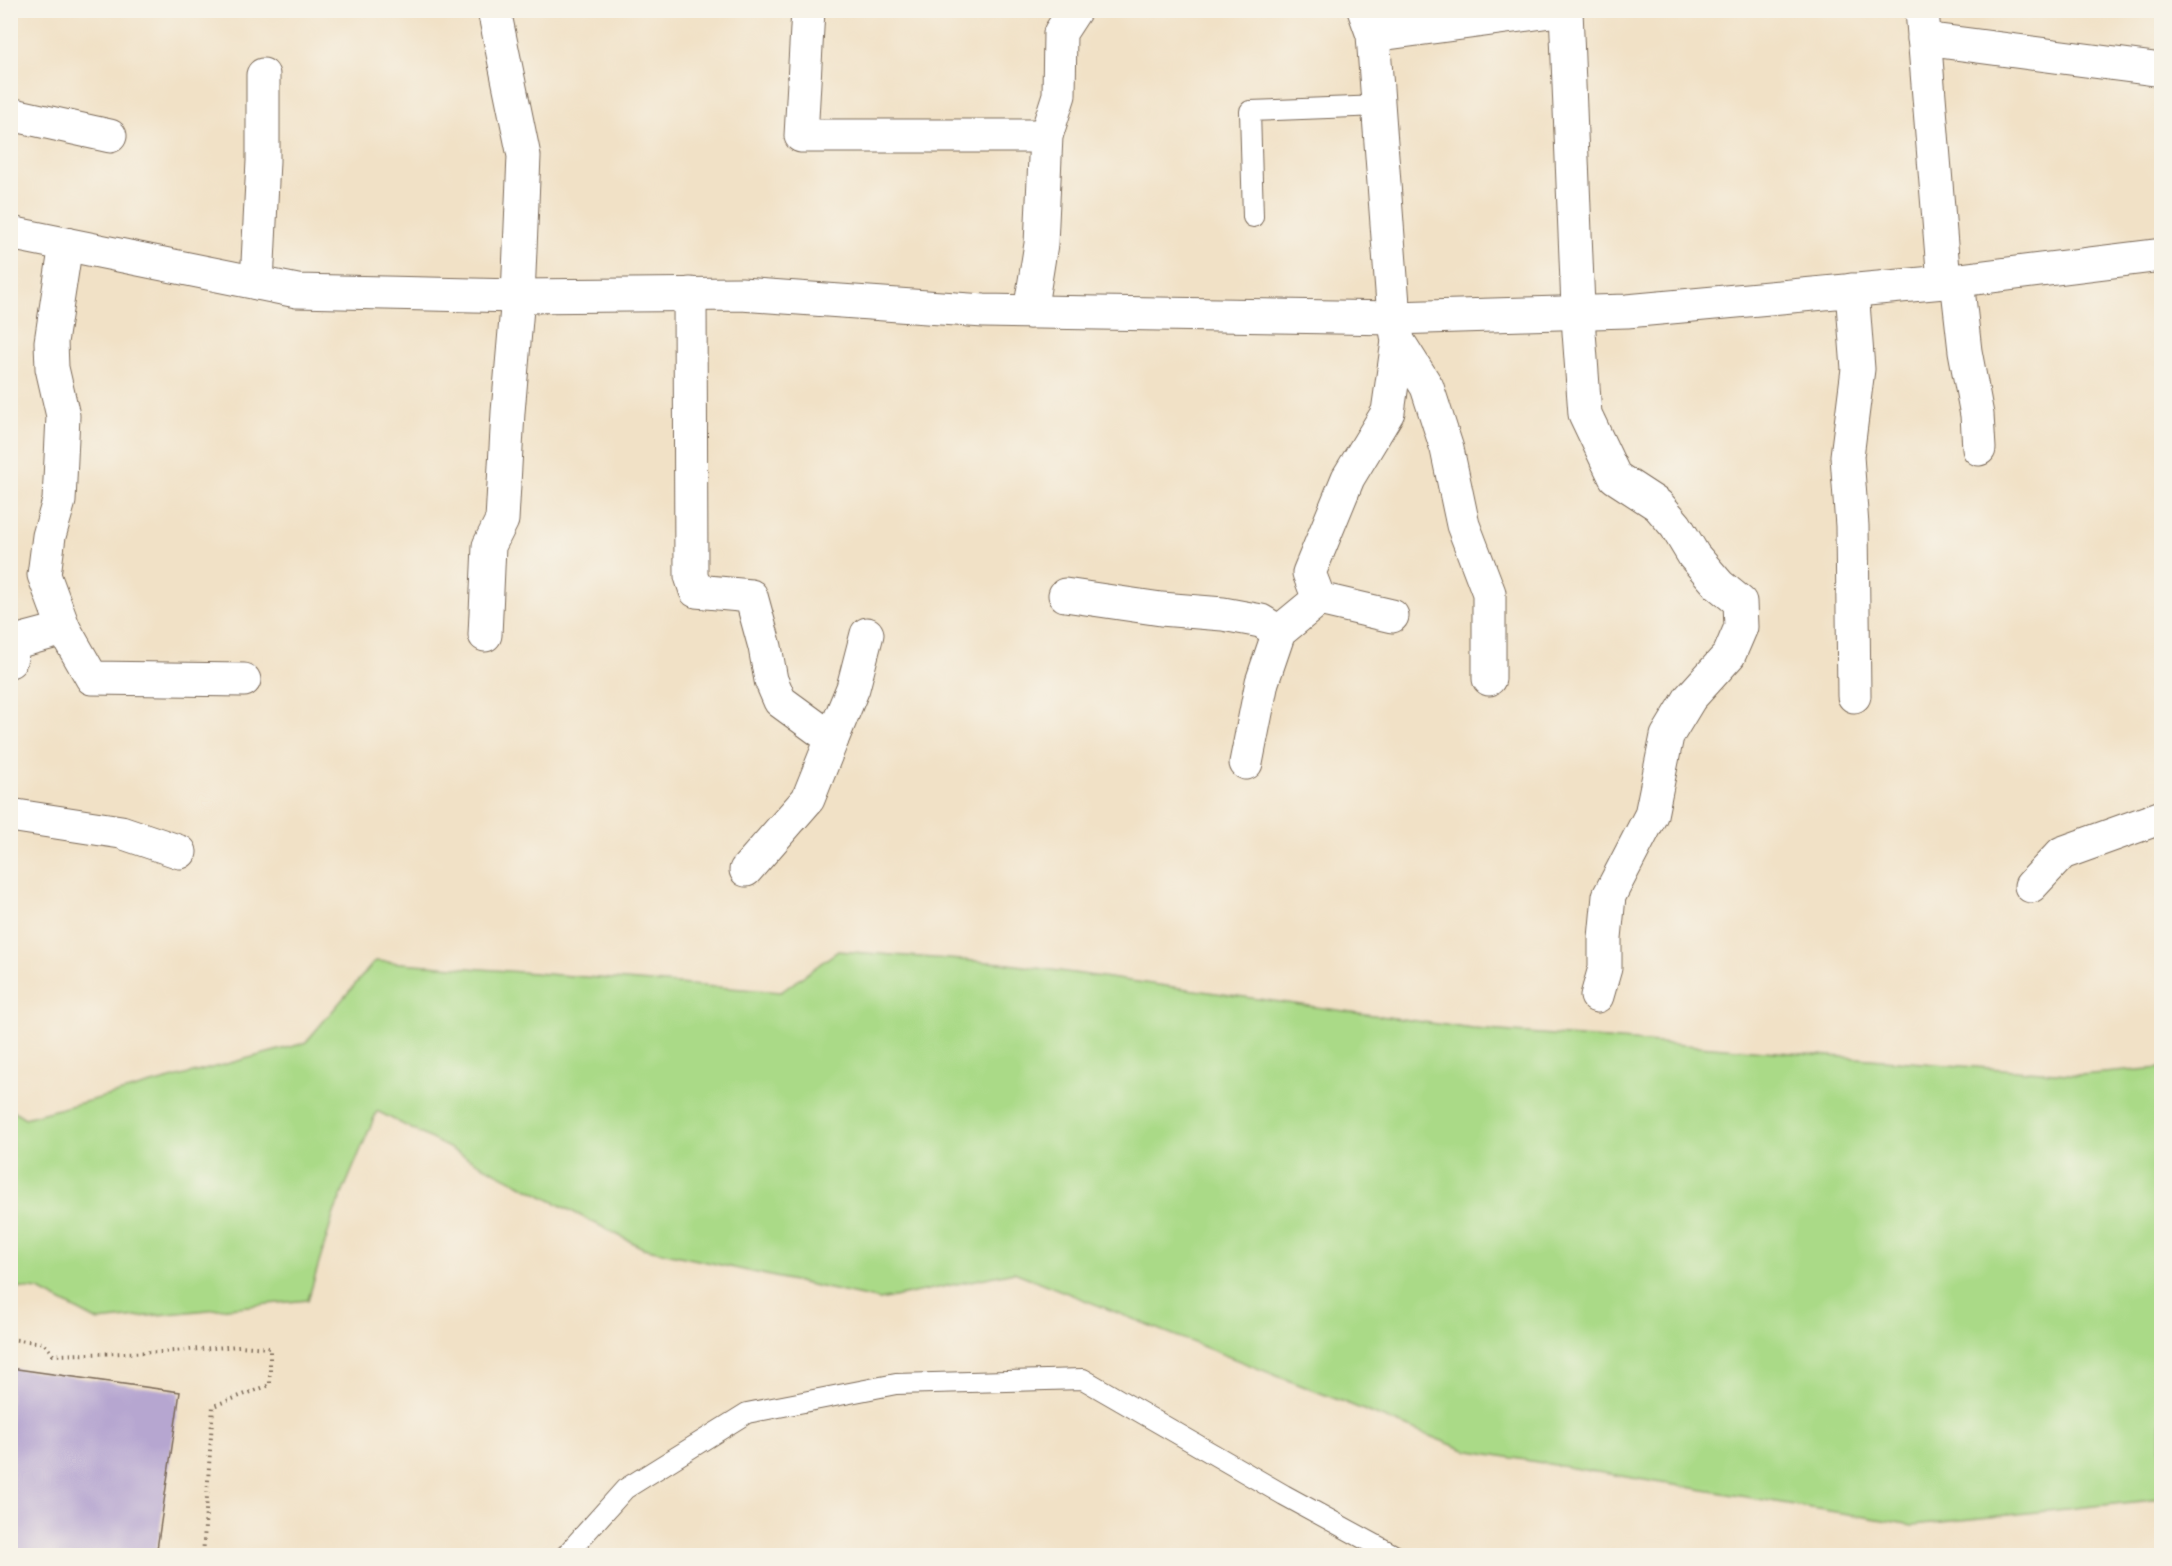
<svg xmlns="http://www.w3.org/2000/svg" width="2172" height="1566" viewBox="0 0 2172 1566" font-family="'IM FELL French Canon',serif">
<rect width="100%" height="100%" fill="#f7f3e8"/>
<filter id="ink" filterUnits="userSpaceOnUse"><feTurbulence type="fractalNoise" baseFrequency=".0167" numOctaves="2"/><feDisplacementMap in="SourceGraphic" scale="12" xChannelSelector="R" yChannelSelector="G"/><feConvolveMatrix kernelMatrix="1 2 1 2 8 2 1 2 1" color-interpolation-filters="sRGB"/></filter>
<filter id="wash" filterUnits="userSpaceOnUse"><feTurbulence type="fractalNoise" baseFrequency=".008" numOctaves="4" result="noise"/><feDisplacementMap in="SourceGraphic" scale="24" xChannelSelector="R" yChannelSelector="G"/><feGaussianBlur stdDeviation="1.35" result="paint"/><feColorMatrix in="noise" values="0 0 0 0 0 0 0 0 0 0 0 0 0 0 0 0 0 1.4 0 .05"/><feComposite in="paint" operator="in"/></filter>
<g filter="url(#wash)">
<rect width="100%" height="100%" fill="#f1e1c6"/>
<!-- grass -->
<polygon fill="#aada87" stroke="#728252" stroke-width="1.5" points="838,951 1002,963 1473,1029 2081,1075 2161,1068 2161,1499 1913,1525 1465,1450 1014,1272 880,1300 643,1248 377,1111 334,1213 308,1300 98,1321 39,1290 11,1287 11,1109 25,1118 305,1043 375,961 781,992"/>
<g id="blocks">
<!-- building -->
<polygon fill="#b6a6d0" points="10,1368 180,1392 156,1556 10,1556"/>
</g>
</g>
<g filter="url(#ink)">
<use href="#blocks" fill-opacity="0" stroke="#7b6a59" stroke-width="1.5"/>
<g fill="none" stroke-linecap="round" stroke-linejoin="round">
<!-- service casing -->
<g stroke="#7b6a59" stroke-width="22">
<g id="service">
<polyline points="1253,217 1250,111 1380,106"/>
<polyline points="565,1556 625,1489 747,1413 896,1384 1083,1379 1284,1495 1396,1556"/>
</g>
</g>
<!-- minor casing -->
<g stroke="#7b6a59" stroke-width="35">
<g id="minor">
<polyline points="808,10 801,136 1046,136"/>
<polyline points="1364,10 1373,35 1394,318 1398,341 1388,412 1348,478 1309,573 1319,599 1392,616"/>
<polyline points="1566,10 1579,332 1585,414 1615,477 1658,505 1676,526 1694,556 1719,585 1740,602 1741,627 1729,655 1690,698 1667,736 1651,815 1609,896 1605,938 1605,968 1597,996"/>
<polyline points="1922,10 1944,282"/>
<polyline points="1373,35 1558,10"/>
<polyline points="1924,39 2162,70"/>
<polyline points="10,114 110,136"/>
<polyline points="10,233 297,291 518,296 741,294 984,311 1394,318 1627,311 1944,282 2162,255"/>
<polyline points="66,244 51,342 52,368 63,416 59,501 49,536 44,575 64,629 92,678 244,680"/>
<polyline points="1957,280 1965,351 1977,415 1979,449"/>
<polyline points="257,283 263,161 263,75"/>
<polyline points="1852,290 1858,369 1847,456 1852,526 1854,696"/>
<polyline points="690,294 691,576 696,591 751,596 765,647 771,680 780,701 832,739 853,688 867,634"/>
<polyline points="1030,312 1041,244 1046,136 1059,95 1060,33 1075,10"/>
<polyline points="1398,341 1427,387 1447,449 1463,525 1489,593 1489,679"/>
<polyline points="1065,595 1161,609 1223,614 1261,621 1279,632"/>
<polyline points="485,635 489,546 502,520 508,412 518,296 524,156 494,10"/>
<polyline points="10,661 15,642 64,629"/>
<polyline points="1246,763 1262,682 1279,632 1319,599"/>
<polyline points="10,815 121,832 180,852"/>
<polyline points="746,870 808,799 832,739"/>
<polyline points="2031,886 2062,853 2162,817"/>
</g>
</g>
<!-- path -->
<polyline stroke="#7b6a59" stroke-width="4" stroke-dasharray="1.5 4.5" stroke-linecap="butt" points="10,1339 44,1343 53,1355 161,1352 239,1346 270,1348 270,1385 213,1406 203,1556"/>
<!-- service -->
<use href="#service" stroke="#fff" stroke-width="20"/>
<!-- minor -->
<use href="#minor" stroke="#fff" stroke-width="33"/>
</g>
</g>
<!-- margin -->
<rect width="2172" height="1566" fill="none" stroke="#f7f3e8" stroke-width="36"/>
</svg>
